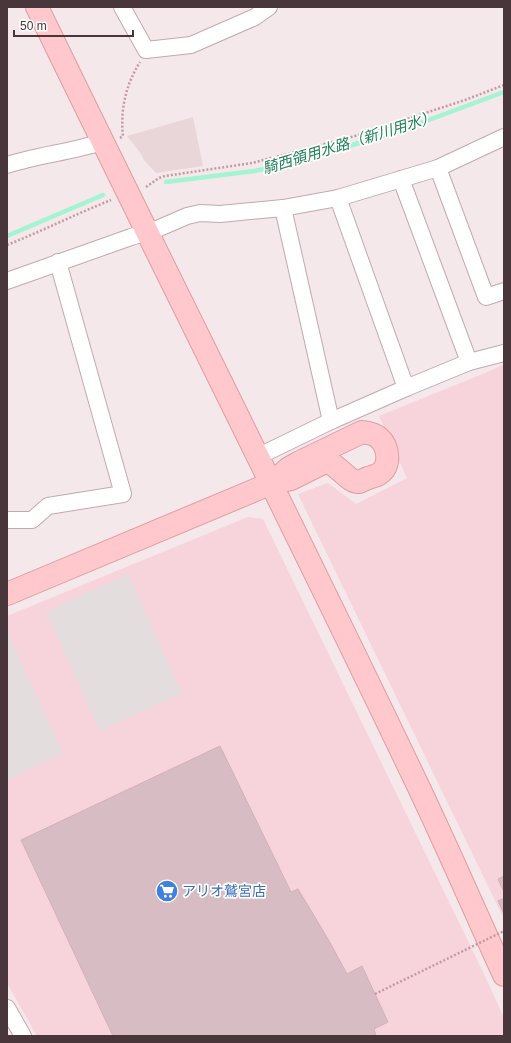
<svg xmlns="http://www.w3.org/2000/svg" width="511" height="1043" viewBox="0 0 511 1043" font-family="Helvetica,'Noto Sans JP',sans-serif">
<rect width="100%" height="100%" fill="#f5e8ea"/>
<!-- residential -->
<polygon fill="#e9d6d9" points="193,117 203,166 156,173 144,160 141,154 127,136"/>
<!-- commercial -->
<g fill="#f7d3dc">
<polygon points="504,364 504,919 298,494 328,483 356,504 407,478 379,416 490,371"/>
<polygon points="248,517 263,519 484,974 504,1018 504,1036 37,1036 7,983 7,616"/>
</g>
<!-- parking -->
<g fill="#e3ddde">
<polygon points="128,574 182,693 100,731 46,612"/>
<polygon points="7,632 63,753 7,780"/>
</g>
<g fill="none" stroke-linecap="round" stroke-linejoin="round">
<!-- stream -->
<g stroke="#a2f4d2" stroke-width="4.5">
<polyline points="166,182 254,171 292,163 399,131 504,92"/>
<polyline points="7,236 103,195"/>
</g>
</g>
<!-- building -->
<g fill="#d7bdc3" stroke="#d2b0b7">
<polygon points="220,746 291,892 298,889 328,939 347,974 362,966 388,1022 374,1029 376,1036 113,1036 21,840"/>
<polygon points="504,876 504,892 498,879"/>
<polygon points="504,898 504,914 498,901"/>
</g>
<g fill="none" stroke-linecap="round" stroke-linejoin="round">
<!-- street casing -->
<g stroke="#c1aaae" stroke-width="18">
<g id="street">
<polyline points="122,7 146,50 191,45 255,17 269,7"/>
<path d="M7 165C38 155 71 152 102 142"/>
<polyline points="438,168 486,297 504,291"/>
<polyline points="401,179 469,362"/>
<polyline points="338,198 406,388"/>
<polyline points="283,208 331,421"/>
<polyline points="7,281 131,237 157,229 187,216 200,213 220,214 283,208 338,198 438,168 504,137"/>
<polyline points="259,456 331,421 406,388 469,362 504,353"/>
<polyline points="7,520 32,520 48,506 123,494 58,262"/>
<polyline points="7,1008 23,1036"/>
</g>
</g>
<!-- secondary casing -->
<g stroke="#e09ca2" stroke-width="24">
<g id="secondary">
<path d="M37 7C160 261 288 514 410 769 443 837 473 907 504 975"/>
<path d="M7 594 272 483 291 479 325 462C338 463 348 483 359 482 362 481 365 479 368 478 371 477 376 476 379 474 391 466 389 447 379 438 375 434 368 433 362 432L298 463 289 468 272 483"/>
</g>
</g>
<!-- path -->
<g stroke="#c49aa2" stroke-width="2.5" stroke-dasharray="2 2" stroke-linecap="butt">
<path d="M120 138 123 136C120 110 126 84 140 62"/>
<polyline points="146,187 159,178 165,176 252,163 355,136 465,100 504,85"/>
<path d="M7 245C42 231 76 214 111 200"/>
</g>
<!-- street -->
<use href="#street" stroke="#fff" stroke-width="16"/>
<!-- secondary -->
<use href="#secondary" stroke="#ffc8cc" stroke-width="22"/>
<!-- path-bridge -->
<polyline stroke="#c49aa2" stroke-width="2.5" stroke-dasharray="2 2" stroke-linecap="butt" points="375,994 504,931"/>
</g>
<!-- icons -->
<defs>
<g id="supermarket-disc" transform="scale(1.15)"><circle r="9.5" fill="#3f7fe0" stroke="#fff"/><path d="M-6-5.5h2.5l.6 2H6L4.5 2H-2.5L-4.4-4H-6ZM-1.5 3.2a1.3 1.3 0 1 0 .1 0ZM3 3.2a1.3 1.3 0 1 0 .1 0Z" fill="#fff"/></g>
</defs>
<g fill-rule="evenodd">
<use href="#supermarket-disc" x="167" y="891"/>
</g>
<g text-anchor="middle" stroke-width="3.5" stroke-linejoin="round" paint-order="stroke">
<!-- shop labels -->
<g font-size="14" fill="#366cbe" stroke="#fff" text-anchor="start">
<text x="182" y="896">アリオ鷲宮店</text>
</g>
<!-- water labels -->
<g font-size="15" font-style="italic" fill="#21805a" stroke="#fff">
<text transform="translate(349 143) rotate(-17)" y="5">騎西領用水路（新川用水）</text>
</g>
</g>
<!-- border -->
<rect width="511" height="1043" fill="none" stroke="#49363a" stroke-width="16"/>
<!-- scale -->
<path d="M14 30v6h119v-6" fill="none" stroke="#49363a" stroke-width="2"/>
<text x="20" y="30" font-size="12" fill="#49363a" stroke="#ffffff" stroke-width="3" paint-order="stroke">50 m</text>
</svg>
